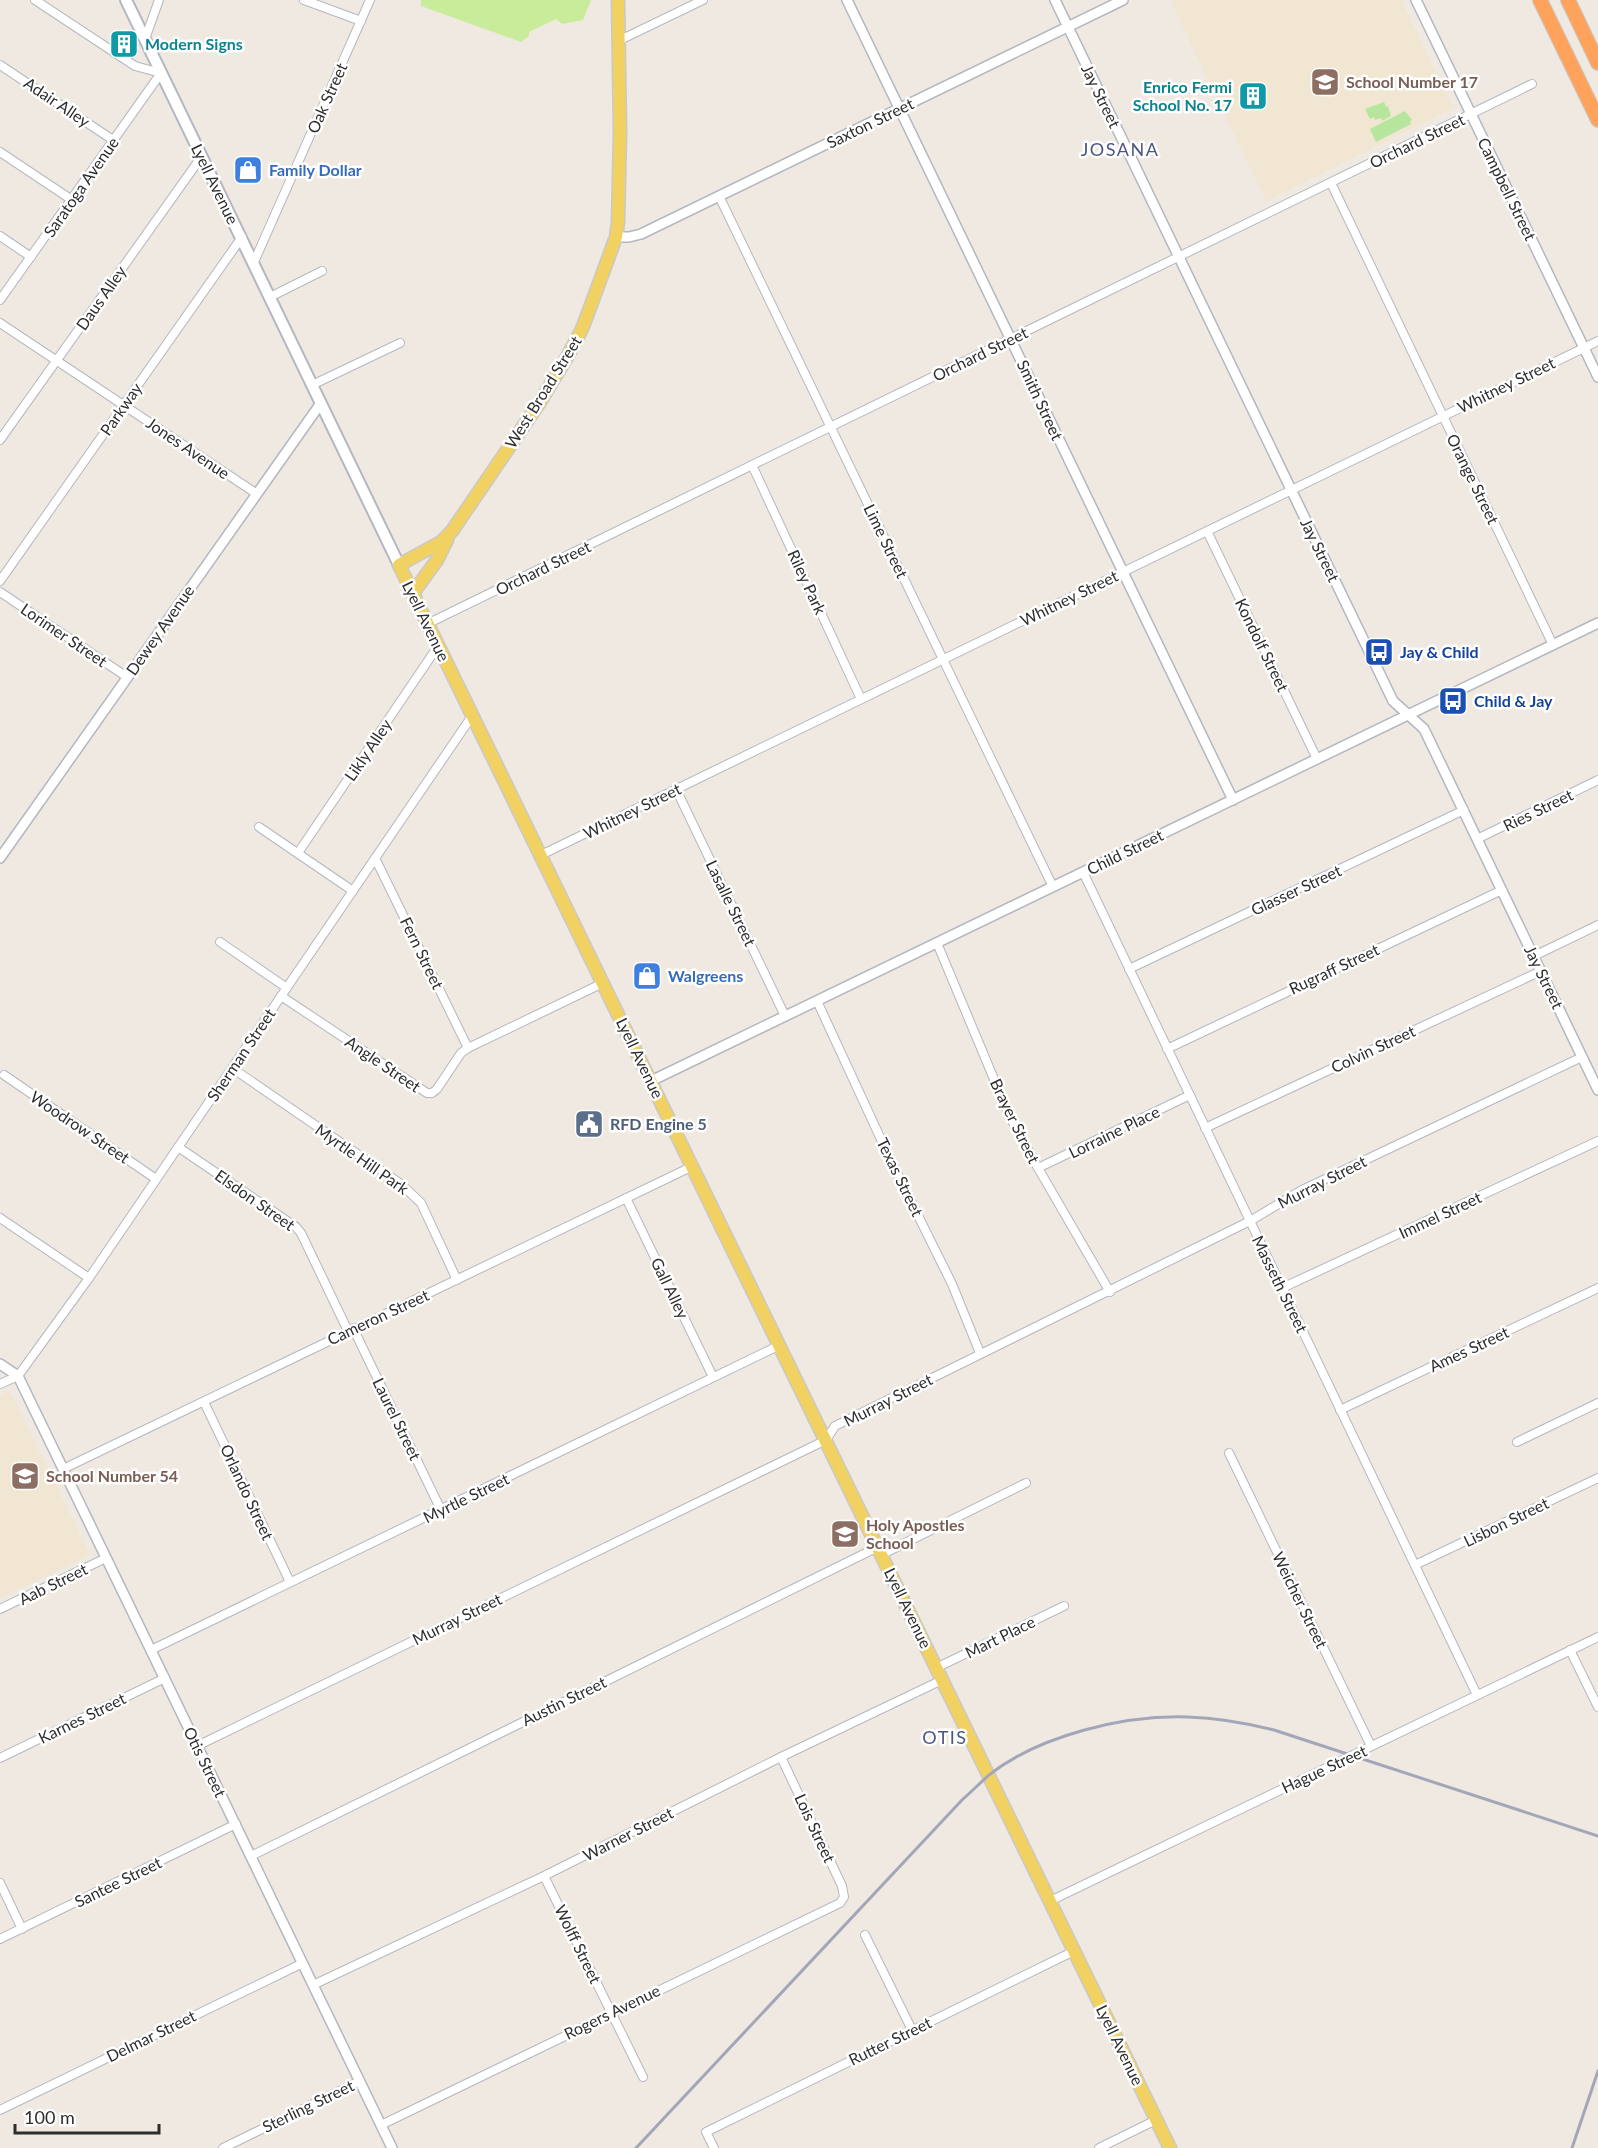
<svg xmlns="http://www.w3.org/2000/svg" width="1598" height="2148" viewBox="0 0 1598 2148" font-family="Lato,sans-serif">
<rect width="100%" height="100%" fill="#efe9e1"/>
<!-- education -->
<g fill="#f0e6d1">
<polygon points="1170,0 1401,0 1453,108 1266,201"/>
<polygon points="9,1391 90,1555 0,1598 0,1396"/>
</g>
<!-- green -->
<g fill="#b6e59e">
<polygon points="1384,102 1386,107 1388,106 1391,116 1382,121 1381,118 1375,120 1374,117 1370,119 1365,109"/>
<polygon points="1405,111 1412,120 1410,121 1411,124 1376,142 1370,129"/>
</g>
<!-- pitch -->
<polygon fill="#c9ec9a" points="421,0 591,0 583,20 562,24 556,19 529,32 529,36 521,42 421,6"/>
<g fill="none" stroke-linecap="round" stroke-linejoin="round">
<!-- minor casing -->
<g stroke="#b4b7c1" stroke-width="10">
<g id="minor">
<polyline points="304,0 361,21"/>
<polyline points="145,39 159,0"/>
<polyline points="618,41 703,0"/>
<polyline points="0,65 113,140"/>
<polyline points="0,152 72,200"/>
<polyline points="1331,183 1553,645"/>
<polyline points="719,196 1053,887"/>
<polyline points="0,236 31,257"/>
<polyline points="254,262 370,0"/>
<polyline points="270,297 322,271"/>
<polyline points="0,300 161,73 135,66 35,0"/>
<polyline points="0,323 257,494"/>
<polyline points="312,385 400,343"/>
<polyline points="0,440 202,156"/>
<polyline points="752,465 861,699"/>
<polyline points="1207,531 1317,759"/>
<polyline points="0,581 242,237"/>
<polyline points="0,592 127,677"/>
<polyline points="427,624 1532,84"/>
<polyline points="676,789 785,1016"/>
<polyline points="259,827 353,891"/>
<polyline points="1477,839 1598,780"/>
<polyline points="298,853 438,646"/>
<polyline points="541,855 1598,341"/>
<polyline points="375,858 468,1048"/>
<polyline points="1083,872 1477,1695"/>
<polyline points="220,942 287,988"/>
<polyline points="937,943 1009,1115 1038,1168 1110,1292"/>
<polyline points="1534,956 1598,925"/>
<polyline points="1129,969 1464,810"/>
<polyline points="281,996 427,1093 432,1093 437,1089 461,1053 468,1048 603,983"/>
<polyline points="817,1001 891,1161 952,1284 980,1353"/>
<polyline points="1167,1049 1502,890"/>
<polyline points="232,1068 401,1184 421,1203 457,1280"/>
<polyline points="4,1075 156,1179"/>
<polyline points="1205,1128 1541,971"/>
<polyline points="178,1147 296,1227 301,1233 348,1331"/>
<polyline points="1038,1168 1190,1095"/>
<polyline points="626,1198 713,1377"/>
<polyline points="0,1218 89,1278"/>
<polyline points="1282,1288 1598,1141"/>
<polyline points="353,1328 441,1510"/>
<polyline points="0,1384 18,1376 89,1278 472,716"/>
<polyline points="204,1402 290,1582"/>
<polyline points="1340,1410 1598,1288"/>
<polyline points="1517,1442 1598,1403"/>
<polyline points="1229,1453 1371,1746"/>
<polyline points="63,1469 693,1166"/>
<polyline points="881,1555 1026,1483"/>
<polyline points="1415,1565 1598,1478"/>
<polyline points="0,1609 106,1558"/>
<polyline points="151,1650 780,1345"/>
<polyline points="1570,1650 1598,1707"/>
<polyline points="936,1668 1064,1606"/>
<polyline points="197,1746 826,1440 835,1426 1250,1221 1302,1190 1582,1057"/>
<polyline points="0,1758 165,1678"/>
<polyline points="251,1856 878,1547"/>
<polyline points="544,1876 643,2077"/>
<polyline points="0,1883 22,1929"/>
<polyline points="1050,1901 1598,1637"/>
<polyline points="865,1935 912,2030"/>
<polyline points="0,1939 236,1824"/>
<polyline points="313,1985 544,1876 781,1757 942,1680"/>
<polyline points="0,2110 303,1963"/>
<polyline points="381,2125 840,1903 844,1897 842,1886 781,1757"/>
<polyline points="223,2148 360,2081"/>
<polyline points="714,2148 706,2132 1074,1951"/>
<polyline points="1099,2148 1156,2120"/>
</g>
</g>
<!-- tertiary casing -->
<g stroke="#b4b7c1" stroke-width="12">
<g id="tertiary">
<polyline points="847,0 1233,800"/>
<polyline points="1055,0 1393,701 1424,729 1598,1090"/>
<polyline points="1416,0 1598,377"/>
<polyline points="616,237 629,237 641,234 1123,0"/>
<polyline points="0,858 321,403"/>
<polyline points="651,1081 1598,623"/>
<polyline points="0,1364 18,1376 392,2148"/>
</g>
</g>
<!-- secondary casing -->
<g stroke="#b4b7c1" stroke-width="14">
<polyline id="secondary" points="126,0 399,565"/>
</g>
<!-- primary casing -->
<g stroke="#c9c9c9" stroke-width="15">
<g id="primary">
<polyline points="618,0 620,132 618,223 616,237 591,305 582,329 567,357 540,402 452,531 441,542 399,565 1170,2148"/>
<polyline points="413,593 437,560 447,540"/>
</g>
</g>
<!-- motorway casing -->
<g stroke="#c9c9c9" stroke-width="16">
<g id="motorway">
<polyline points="1540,0 1598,120"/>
<polyline points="1568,0 1598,63"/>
</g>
</g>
<!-- minor -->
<use href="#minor" stroke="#fff" stroke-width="8"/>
<!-- tertiary -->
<use href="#tertiary" stroke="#fff" stroke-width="9"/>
<!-- secondary -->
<use href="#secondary" stroke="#fff" stroke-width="10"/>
<!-- primary -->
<use href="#primary" stroke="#f2d163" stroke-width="12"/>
<!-- motorway -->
<use href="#motorway" stroke="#ffa35c" stroke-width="14"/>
<!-- rail -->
<g stroke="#a3a6b8" stroke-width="3">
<path d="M636 2148 962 1800C971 1792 980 1783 989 1775 1040 1735 1124 1715 1188 1717 1218 1718 1246 1723 1274 1730L1598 1836"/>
<polyline points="1572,2148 1598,2071"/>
</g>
</g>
<!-- icons -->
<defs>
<g id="building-square" transform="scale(1.5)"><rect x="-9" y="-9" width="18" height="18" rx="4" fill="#0f9aa8" stroke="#fff"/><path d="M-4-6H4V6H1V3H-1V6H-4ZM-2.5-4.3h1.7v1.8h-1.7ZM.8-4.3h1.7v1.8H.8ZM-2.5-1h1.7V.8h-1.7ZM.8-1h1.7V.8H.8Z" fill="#fff"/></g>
<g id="school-square" transform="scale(1.5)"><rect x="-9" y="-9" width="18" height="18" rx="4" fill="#8d6e63" stroke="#fff"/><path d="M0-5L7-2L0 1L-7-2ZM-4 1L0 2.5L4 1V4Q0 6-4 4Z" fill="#fff"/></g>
<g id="shop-square" transform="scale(1.5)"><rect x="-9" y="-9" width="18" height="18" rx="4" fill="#3f7fe0" stroke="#fff"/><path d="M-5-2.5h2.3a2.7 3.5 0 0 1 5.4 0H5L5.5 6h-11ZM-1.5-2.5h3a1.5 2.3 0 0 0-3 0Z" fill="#fff"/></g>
<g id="bus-square" transform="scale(1.5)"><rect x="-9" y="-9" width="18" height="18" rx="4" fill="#1a4fb4" stroke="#fff"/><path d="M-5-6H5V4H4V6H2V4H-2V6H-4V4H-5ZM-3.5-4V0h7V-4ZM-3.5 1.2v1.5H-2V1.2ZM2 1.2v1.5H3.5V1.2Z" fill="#fff"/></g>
<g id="civic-square" transform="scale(1.5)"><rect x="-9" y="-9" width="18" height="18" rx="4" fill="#5c6f8a" stroke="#fff"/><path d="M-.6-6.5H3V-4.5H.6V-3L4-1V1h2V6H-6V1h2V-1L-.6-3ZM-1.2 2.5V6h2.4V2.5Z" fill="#fff"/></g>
</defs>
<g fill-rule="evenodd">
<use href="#building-square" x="124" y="44"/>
<use href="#school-square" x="1325" y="82"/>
<use href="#building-square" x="1253" y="96"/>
<use href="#shop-square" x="248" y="170"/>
<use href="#bus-square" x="1379" y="652"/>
<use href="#bus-square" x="1453" y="701"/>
<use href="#shop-square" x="647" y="976"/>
<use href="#civic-square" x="589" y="1124"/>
<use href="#school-square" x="25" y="1476"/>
<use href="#school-square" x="845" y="1534"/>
</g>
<g text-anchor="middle" stroke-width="5" stroke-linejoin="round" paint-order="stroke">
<!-- culture labels -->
<g font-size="16" font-weight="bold" fill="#0d838f" stroke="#fff" text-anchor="start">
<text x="145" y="50">Modern Signs</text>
<text x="1232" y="93" text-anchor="end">Enrico Fermi<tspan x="1232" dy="18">School No. 17</tspan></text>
</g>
<!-- education labels -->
<g font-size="16" font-weight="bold" fill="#785e54" stroke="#fff" text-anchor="start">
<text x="1346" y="88">School Number 17</text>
<text x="46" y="1482">School Number 54</text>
<text x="866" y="1531">Holy Apostles<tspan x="866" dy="18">School</tspan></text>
</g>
<!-- street labels -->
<g font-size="16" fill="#2e2e2e" stroke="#fff">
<text transform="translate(1101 96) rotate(64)" y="6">Jay Street</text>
<text transform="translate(327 98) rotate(-66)" y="6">Oak Street</text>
<text transform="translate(57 102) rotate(34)" y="6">Adair Alley</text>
<text transform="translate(870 123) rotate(-26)" y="6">Saxton Street</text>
<text transform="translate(1417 141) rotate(-26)" y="6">Orchard Street</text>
<text transform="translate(215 184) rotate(64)" y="6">Lyell Avenue</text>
<text transform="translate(81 187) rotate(-55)" y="6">Saratoga Avenue</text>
<text transform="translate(1507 189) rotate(64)" y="6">Campbell Street</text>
<text transform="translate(101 298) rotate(-55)" y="6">Daus Alley</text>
<text transform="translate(980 354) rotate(-26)" y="6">Orchard Street</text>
<text transform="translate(1506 385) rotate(-26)" y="6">Whitney Street</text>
<text transform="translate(543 392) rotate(-58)" y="6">West Broad Street</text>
<text transform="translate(1040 400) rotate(65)" y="6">Smith Street</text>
<text transform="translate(121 409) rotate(-55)" y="6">Parkway</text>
<text transform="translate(188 448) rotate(34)" y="6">Jones Avenue</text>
<text transform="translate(1473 479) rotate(64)" y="6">Orange Street</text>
<text transform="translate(886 541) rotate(64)" y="6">Lime Street</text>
<text transform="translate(1320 550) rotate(64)" y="6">Jay Street</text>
<text transform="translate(543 568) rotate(-26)" y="6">Orchard Street</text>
<text transform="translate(807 582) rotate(65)" y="6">Riley Park</text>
<text transform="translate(1069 598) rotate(-26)" y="6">Whitney Street</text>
<text transform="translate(426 621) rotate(64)" y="6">Lyell Avenue</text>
<text transform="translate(160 630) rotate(-55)" y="6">Dewey Avenue</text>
<text transform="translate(64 635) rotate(34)" y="6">Lorimer Street</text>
<text transform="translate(1262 645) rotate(64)" y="6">Kondolf Street</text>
<text transform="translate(368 750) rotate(-56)" y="6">Likly Alley</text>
<text transform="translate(1538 810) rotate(-26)" y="6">Ries Street</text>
<text transform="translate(632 811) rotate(-26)" y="6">Whitney Street</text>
<text transform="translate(1125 852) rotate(-26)" y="6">Child Street</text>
<text transform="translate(1296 890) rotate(-25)" y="6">Glasser Street</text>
<text transform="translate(731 903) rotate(64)" y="6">Lasalle Street</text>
<text transform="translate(422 953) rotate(64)" y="6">Fern Street</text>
<text transform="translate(1334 969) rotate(-25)" y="6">Rugraff Street</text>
<text transform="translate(1544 977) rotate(64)" y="6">Jay Street</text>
<text transform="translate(1373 1049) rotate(-25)" y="6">Colvin Street</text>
<text transform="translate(241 1055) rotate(-56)" y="6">Sherman Street</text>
<text transform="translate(640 1058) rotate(64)" y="6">Lyell Avenue</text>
<text transform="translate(383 1064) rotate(34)" y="6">Angle Street</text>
<text transform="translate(1015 1121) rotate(64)" y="6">Brayer Street</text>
<text transform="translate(80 1127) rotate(34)" y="6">Woodrow Street</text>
<text transform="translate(1114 1132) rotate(-26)" y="6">Lorraine Place</text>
<text transform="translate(362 1159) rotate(35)" y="6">Myrtle Hill Park</text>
<text transform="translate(900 1177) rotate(64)" y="6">Texas Street</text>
<text transform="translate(1322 1182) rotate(-27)" y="6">Murray Street</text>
<text transform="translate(255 1200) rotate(35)" y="6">Elsdon Street</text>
<text transform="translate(1440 1215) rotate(-25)" y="6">Immel Street</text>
<text transform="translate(1280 1284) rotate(64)" y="6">Masseth Street</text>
<text transform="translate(670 1288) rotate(64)" y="6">Gall Alley</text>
<text transform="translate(378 1317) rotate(-25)" y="6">Cameron Street</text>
<text transform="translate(1469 1349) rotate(-25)" y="6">Ames Street</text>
<text transform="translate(888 1400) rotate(-27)" y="6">Murray Street</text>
<text transform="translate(397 1419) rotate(64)" y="6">Laurel Street</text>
<text transform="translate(247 1492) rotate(65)" y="6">Orlando Street</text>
<text transform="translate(466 1498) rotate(-26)" y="6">Myrtle Street</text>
<text transform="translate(1506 1522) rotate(-26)" y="6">Lisbon Street</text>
<text transform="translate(53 1584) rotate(-26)" y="6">Aab Street</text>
<text transform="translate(1300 1600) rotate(64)" y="6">Weicher Street</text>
<text transform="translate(908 1608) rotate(64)" y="6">Lyell Avenue</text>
<text transform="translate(457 1619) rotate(-26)" y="6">Murray Street</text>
<text transform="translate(1000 1637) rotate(-26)" y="6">Mart Place</text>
<text transform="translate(564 1701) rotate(-26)" y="6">Austin Street</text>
<text transform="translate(82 1718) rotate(-26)" y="6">Karnes Street</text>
<text transform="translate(205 1762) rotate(64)" y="6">Otis Street</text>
<text transform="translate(1324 1769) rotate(-25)" y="6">Hague Street</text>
<text transform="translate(815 1828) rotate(65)" y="6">Lois Street</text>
<text transform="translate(628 1834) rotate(-27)" y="6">Warner Street</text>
<text transform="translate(118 1882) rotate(-26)" y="6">Santee Street</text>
<text transform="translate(578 1944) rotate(64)" y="6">Wolff Street</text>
<text transform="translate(612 2012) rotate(-26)" y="6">Rogers Avenue</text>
<text transform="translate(151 2036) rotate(-26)" y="6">Delmar Street</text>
<text transform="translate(890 2041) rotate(-26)" y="6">Rutter Street</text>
<text transform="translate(1120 2045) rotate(64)" y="6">Lyell Avenue</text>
<text transform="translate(308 2106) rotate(-26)" y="6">Sterling Street</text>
</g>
<!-- shop labels -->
<g font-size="16" font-weight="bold" fill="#366cbe" stroke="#fff" text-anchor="start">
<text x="269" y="176">Family Dollar</text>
<text x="668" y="982">Walgreens</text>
</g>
<!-- transit labels -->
<g font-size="16" font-weight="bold" fill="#164399" stroke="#fff" text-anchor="start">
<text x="1400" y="658">Jay &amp; Child</text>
<text x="1474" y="707">Child &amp; Jay</text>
</g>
<!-- service labels -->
<g font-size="16" font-weight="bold" fill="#4e5e75" stroke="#fff" text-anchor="start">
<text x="610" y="1130">RFD Engine 5</text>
</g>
<!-- neighbourhood labels -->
<g font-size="18" letter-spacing="1.5" fill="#4d5680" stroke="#fff">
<text x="1120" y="156">JOSANA</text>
<text x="945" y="1744">OTIS</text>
</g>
</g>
<!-- scale -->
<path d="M15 2124v9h144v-9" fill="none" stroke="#2e2e2e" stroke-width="3"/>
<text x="24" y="2124" font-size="18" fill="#2e2e2e" stroke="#ffffff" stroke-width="4.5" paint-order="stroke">100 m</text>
</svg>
